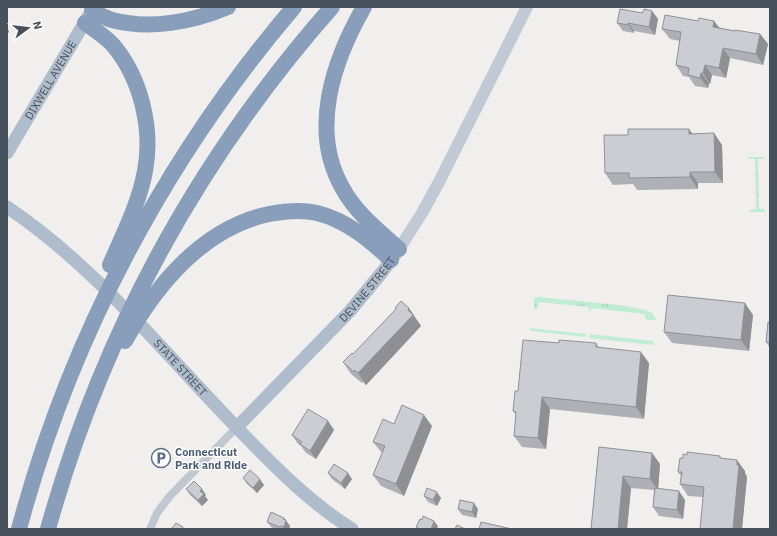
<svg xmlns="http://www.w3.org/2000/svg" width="777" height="536" viewBox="0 0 777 536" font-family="'IBM Plex Sans',sans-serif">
<defs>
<pattern id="grass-tufts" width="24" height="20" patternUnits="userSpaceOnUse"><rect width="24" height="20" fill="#bfecd3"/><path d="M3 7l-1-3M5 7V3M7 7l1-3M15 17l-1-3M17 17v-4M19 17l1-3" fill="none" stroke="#a6ccb7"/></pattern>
</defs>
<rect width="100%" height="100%" fill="#f1eeee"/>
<!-- grass -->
<g fill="url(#grass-tufts)">
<polygon points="750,157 765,157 764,159 758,159 759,209 764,209 765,212 749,212 750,210 756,209 755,159 749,159 748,158"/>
<polygon points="539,297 618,305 646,310 653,314 656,320 647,320 645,318 645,314 591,308 589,315 589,307 539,302 537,309 534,309 534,298"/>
</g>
<!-- garden -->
<g fill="#bfecd3">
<polygon points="529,328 586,334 585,337 532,331"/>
<polygon points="589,334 654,341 653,345 589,338"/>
</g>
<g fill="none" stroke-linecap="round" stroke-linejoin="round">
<!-- minor -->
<polyline stroke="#bfc8d0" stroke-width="8" points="150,529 157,513 169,497 236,428"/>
<!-- secondary -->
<polyline stroke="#c0c9d4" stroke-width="12" points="399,249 422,213 439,182 527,7"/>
<!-- primary -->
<g stroke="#afbccc" stroke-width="13">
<path id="s1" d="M7 153 89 15"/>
<path id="s2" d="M7 207C99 269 168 358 245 436 278 470 312 504 352 529"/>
<path id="s3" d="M236 428 350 311 383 271 397 252"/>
</g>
<!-- motorway -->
<g stroke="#899eba" stroke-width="16">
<path d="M364 7C333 61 309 131 343 189 356 213 379 231 399 249"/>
<path d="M92 10C98 14 105 18 112 20 149 30 193 22 228 7"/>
<path d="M85 23C95 30 105 36 113 45 141 78 153 129 145 171 139 204 123 235 110 265"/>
<path d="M125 341C156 285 203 228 269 214 285 211 301 209 317 213 346 220 370 240 391 260"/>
<path d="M19 529C70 338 165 158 294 7"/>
<path d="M48 529C103 332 197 160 332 7"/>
</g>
</g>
<!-- wall -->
<g fill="#afb0b5">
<polygon points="644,11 652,11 658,19 655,35 634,31 634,33 623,31 617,23 642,13"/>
<polygon points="698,21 714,21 719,28 735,31 760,34 768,44 763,65 730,58 726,78 712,75 710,84 709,83 708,88 695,86 689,77 683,76 676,65 680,41 670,39 662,29"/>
<polygon points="693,134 722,145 723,183 698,183 698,189 637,190 633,184 613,185 605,173"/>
<polygon points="753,315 749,351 672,343 664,332"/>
<polygon points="417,320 421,326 366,385 363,382 362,383 351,374 343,362 353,354"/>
<polygon points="770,322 770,348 766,342"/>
<polygon points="559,343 596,343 599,347 649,363 644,419 550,409 546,449 522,447 514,436 516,415 513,411 518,391"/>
<polygon points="328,421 334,430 316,459 306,453 301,446 298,444 292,435"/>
<polygon points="394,424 432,426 404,496 381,486 373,475 382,453 373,442"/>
<polygon points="599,447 652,453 660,464 658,489 685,500 683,519 659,516 653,507 654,490 631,488 627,529 591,529"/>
<polygon points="683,458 722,458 745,471 745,473 747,477 742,529 700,529 703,497 688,496 680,484 681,476 678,472"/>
<polygon points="328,473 352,479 345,489 332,479"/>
<polygon points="243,478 264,485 257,493 247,484"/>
<polygon points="186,489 206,495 205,496 208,500 202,506 190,495"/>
<polygon points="424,496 441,498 437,506 428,502"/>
<polygon points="458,509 478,509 476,518 462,515"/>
<polygon points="284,518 290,526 289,529 275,529 271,527 267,522"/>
</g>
<!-- shaded-wall -->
<g fill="#8e9094">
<polygon points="652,11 658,19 655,35 649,27"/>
<polygon points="714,21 722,31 713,27"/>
<polygon points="628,23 634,31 634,33 628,25"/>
<polygon points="7,28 9,31 7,37"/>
<polygon points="760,34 768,44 763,65 756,54"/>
<polygon points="723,48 730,58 726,78 719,68"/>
<polygon points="705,65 712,75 710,84 703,73"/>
<polygon points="701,73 709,83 708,88 700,78"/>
<polygon points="689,129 697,140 689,134"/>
<polygon points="714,133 722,145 723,183 715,172"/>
<polygon points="690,172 698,183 698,189 690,177"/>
<polygon points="745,303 753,315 749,351 741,340"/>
<polygon points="409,308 421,326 366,385 358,373"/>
<polygon points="641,352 649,363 644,419 636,407"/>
<polygon points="542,397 550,409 546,449 538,438"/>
<polygon points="424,415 432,426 404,496 396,484"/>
<polygon points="328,421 334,430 316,459 310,451"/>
<polygon points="652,453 660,464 658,490 650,479"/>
<polygon points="737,460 745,471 745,473 747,477 742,529 733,529"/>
<polygon points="348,473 352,479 345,489 341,483"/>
<polygon points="623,476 631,488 627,529 618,529"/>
<polygon points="260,479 264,485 257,493 253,488"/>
<polygon points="202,489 206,495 205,496 208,500 202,506 198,500 200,491"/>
<polygon points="679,491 685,500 683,519 677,510"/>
<polygon points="437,492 441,498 437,506 433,500"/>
<polygon points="474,503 478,509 476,518 472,512"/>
<polygon points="284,518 290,526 289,529 285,529 284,527"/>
<polygon points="434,521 438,526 437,529 431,529"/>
</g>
<!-- building -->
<g fill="#cbcdd3" stroke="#8e9094">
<polygon points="620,9 642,13 643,11 644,11 644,9 652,11 649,27 628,23 628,25 617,23"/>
<polygon points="665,15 698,21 699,18 714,21 713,27 735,31 735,30 760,34 756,54 723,48 719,68 705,65 703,73 701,73 700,78 688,75 689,68 676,65 681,32 662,29"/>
<polygon points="628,129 689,129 689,134 714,133 715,172 690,172 690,177 629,178 629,173 605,173 604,135 628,135"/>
<polygon points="668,295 745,303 741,340 664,332"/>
<polygon points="401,301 409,308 408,310 413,315 358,373 355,370 354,372 343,362 352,353 353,354 396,309 395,308"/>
<polygon points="768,322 770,322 770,342 766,342"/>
<polygon points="523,340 559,343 559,340 596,343 596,347 641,352 636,407 542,397 538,438 514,436 516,412 513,411 515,391 518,391"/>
<polygon points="402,405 424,415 396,484 373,475 385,446 373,442 383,419 394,424"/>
<polygon points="308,409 328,421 310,451 300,444 302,442 292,435"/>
<polygon points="599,447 652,453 650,479 623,476 618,529 591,529"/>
<polygon points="687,452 720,456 720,458 737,460 737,465 739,465 733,529 700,529 704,487 680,484 682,472 678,472 680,458 683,458 683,454 687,455"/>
<polygon points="334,464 348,473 341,483 328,473"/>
<polygon points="250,470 260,479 253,488 243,478"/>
<polygon points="194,481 202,489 200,491 204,494 198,500 186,489"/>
<polygon points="427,488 437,492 433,500 424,496"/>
<polygon points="655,488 679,491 677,510 653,507"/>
<polygon points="460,500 474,503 472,512 458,509"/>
<polygon points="271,512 284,518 283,519 286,520 284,527 281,526 280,527 267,522"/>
<polygon points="423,516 434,521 431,529 420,529 416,527 420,519 422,520"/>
<polygon points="481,522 512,529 479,529"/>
<polygon points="176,523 183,527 182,529 171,529"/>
<polygon points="457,525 465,529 455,529"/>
</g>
<!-- icons -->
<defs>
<g id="parking-ring" transform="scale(1)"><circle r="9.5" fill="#fff" stroke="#5c6f8a" stroke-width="1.5"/><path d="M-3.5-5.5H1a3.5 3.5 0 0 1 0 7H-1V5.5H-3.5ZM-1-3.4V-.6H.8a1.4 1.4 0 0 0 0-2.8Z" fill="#5c6f8a"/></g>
</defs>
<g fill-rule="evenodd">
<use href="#parking-ring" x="161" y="458"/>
</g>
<g text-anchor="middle" stroke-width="3" stroke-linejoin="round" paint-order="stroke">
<!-- street labels -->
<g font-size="11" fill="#47515b" stroke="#fff">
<text dy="4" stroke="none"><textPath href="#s1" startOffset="85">DIXWELL AVENUE</textPath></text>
<text dy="4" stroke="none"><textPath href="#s3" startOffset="191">DEVINE STREET</textPath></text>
<text dy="4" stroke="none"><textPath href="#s2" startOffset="237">STATE STREET</textPath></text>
</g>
<!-- service labels -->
<g font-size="11" font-weight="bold" fill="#4e5e75" stroke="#fff" text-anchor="start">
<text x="175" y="456">Connecticut<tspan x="175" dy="13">Park and Ride</tspan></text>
</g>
</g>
<!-- border -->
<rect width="777" height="536" fill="none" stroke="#47515b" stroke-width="16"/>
<!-- north arrow -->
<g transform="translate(28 28) rotate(75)" stroke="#ffffff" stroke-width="3" paint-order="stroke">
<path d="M0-3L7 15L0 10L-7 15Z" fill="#47515b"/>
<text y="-6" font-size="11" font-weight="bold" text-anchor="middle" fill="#47515b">N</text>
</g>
</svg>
